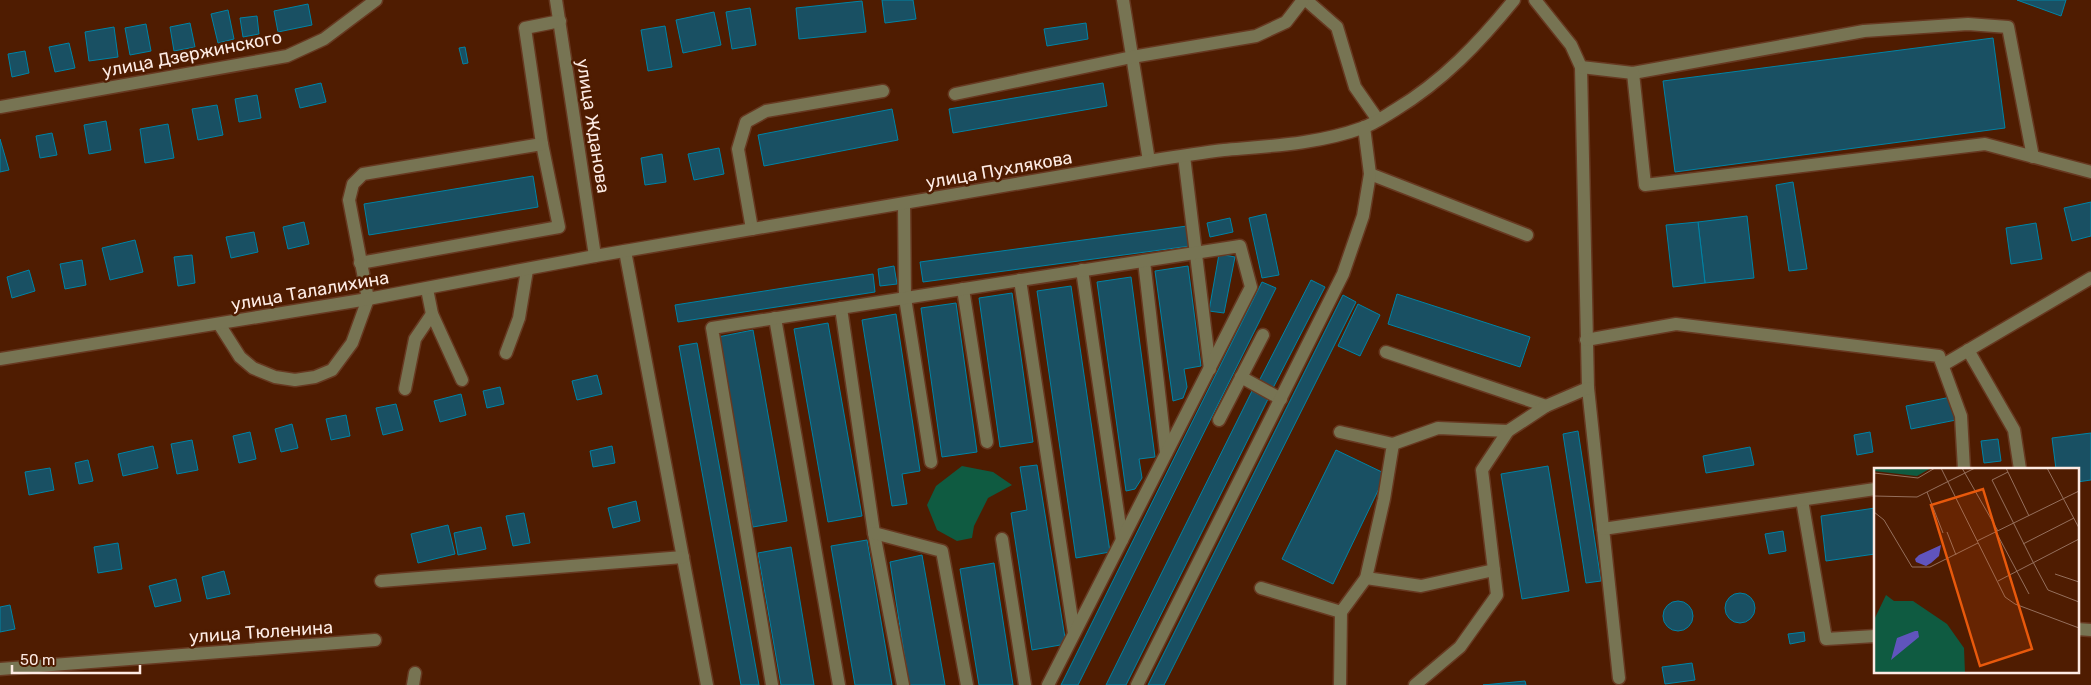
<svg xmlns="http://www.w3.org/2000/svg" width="2091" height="685" viewBox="0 0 2091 685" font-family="Rubik,sans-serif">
<rect width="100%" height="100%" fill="#4f1c01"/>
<!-- green -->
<polygon fill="#0f5b41" points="962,466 993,472 1012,485 988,498 974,526 972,538 957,541 937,530 927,505 936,486"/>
<!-- building -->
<g fill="#195063" stroke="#0084a6">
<polygon points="882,0 913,0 916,19 885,23"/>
<polygon points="2017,0 2066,0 2061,16"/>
<polygon points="862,1 866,32 799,39 796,8"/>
<polygon points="308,4 312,25 278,32 274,11"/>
<polygon points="750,8 756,45 732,49 726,12"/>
<polygon points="228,10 234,39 218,43 211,14"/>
<polygon points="714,12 721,45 683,53 676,20"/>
<polygon points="257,16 259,34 243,37 240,18"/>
<polygon points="190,23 195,47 174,51 170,27"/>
<polygon points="1086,23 1088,39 1047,46 1044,29"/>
<polygon points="146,24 151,51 130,55 125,28"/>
<polygon points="665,26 672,67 648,71 641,30"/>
<polygon points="114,27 118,57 89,61 85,32"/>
<polygon points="1993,38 2005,128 1675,172 1663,81"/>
<polygon points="69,43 75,68 55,72 49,47"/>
<polygon points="465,47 468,63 463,64 459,48"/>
<polygon points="25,51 29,73 12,77 8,54"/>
<polygon points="321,83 326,102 300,108 295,89"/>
<polygon points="1103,83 1107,106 953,133 949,109"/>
<polygon points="257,95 261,118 239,122 235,99"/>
<polygon points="217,105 223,135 198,140 192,109"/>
<polygon points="892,109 898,140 764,166 758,135"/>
<polygon points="106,121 111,150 89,154 84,125"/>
<polygon points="168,124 174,158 145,163 140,129"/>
<polygon points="52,133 57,155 40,158 36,136"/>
<polygon points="0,139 9,170 0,172"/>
<polygon points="719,148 724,174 694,180 688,154"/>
<polygon points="662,154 666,182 645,185 641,158"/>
<polygon points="533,176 538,207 369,235 364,204"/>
<polygon points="1793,182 1807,269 1789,271 1776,185"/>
<polygon points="2091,202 2091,236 2072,241 2064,208"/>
<polygon points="1266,214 1279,275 1262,278 1249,218"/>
<polygon points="1747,216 1754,278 1705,283 1698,222"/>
<polygon points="1230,218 1233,232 1210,237 1207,223"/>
<polygon points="304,222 309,244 288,249 283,227"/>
<polygon points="1698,222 1705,283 1673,287 1666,225"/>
<polygon points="2036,223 2042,259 2011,264 2006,228"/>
<polygon points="1187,226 1190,246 923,282 920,262"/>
<polygon points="254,232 258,252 231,258 226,237"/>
<polygon points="135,240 143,272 110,280 102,248"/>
<polygon points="1219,254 1235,257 1224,313 1209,311"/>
<polygon points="192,255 195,283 178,286 174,257"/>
<polygon points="82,260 86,285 65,289 60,264"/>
<polygon points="894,266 897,284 880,286 878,269"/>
<polygon points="1188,266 1201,366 1184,369 1187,387 1183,398 1173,401 1155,271"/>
<polygon points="29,270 35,291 12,298 7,277"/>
<polygon points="873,274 875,292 678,322 675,305"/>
<polygon points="1131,277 1155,457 1139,459 1142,478 1135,489 1126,491 1097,282"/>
<polygon points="1311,280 1325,287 1273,388 1259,381"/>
<polygon points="1262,282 1276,288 1078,685 1061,685"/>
<polygon points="1071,286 1110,552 1076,558 1037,291"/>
<polygon points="1012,293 1033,442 1000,447 979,298"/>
<polygon points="1397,294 1530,337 1520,367 1388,324"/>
<polygon points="1343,295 1356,302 1164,685 1148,685"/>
<polygon points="956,303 977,452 942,457 921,308"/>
<polygon points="1358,304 1380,315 1360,356 1338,346"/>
<polygon points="896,314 920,471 902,474 907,504 892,506 862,320"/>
<polygon points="828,323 862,516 828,522 794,329"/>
<polygon points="753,330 787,521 753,527 718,337"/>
<polygon points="697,343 759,685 741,685 679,346"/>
<polygon points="597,375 602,394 577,400 572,381"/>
<polygon points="500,387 504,404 487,408 483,391"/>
<polygon points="1252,391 1268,399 1126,685 1106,685"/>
<polygon points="461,394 466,415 440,422 434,401"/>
<polygon points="1951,397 1956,420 1911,429 1906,406"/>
<polygon points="396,404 403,430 383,435 376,408"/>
<polygon points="346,415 350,436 331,440 326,419"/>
<polygon points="292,424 298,448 281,452 275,429"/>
<polygon points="1578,431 1601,581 1586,583 1563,434"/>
<polygon points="250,432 256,459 239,463 233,436"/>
<polygon points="1870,432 1873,452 1857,455 1854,435"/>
<polygon points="2091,433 2091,480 2077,482 2077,469 2056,469 2052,438"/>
<polygon points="1998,439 2001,461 1984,463 1981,441"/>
<polygon points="192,440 198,470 177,474 171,444"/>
<polygon points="153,446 158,468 123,476 118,454"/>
<polygon points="612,446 615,463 593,467 590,451"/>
<polygon points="1750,447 1754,465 1706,473 1703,456"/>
<polygon points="1336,450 1386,474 1333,584 1282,559"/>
<polygon points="88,460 93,481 79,484 75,463"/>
<polygon points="1037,465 1066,644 1032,650 1011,513 1027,510 1020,467"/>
<polygon points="1548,466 1569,591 1522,599 1501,474"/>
<polygon points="50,468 54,490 29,495 25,472"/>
<polygon points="636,501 640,521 613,528 608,508"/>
<polygon points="1875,508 1875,554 1826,561 1821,516"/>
<polygon points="524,513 530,543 513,546 506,516"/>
<polygon points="448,525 455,554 418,563 411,534"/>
<polygon points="481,527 486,549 458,555 454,533"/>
<polygon points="1783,531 1786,551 1769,554 1765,534"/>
<polygon points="867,540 892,685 855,685 831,546"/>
<polygon points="118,543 122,569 98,573 94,547"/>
<polygon points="791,547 814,685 781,685 758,553"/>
<polygon points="922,555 945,685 909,685 890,562"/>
<polygon points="994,563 1013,685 979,685 960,569"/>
<polygon points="224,571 230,594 207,599 202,577"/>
<polygon points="176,579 181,601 155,607 149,586"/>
<circle cx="1740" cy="608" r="15"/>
<circle cx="1678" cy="616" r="15"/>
<polygon points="10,605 15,629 0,632 0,607"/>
<polygon points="1804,632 1805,641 1790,644 1788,634"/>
<polygon points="1692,663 1695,680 1665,684 1662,667"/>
<polygon points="1525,681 1526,685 1483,685"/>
</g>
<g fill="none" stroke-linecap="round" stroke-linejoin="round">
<!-- minor casing -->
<g stroke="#673921" stroke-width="15">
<g id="minor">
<polyline points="556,0 595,256"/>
<polyline points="1123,0 1149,161"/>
<polyline points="1306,0 1337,27 1355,87 1378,120"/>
<polyline points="1535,0 1571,45 1581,67 1588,388 1619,678"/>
<polyline points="1581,67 1633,73 1864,31 1968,24 2008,27 2033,157"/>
<polyline points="1633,73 1645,185 1985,144 2091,172"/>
<polyline points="955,94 1132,57 1256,36 1286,22 1303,0"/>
<polyline points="0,107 287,56 324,39 376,0"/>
<polyline points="1184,156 1210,369"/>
<polyline points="1370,174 1527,235"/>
<polyline points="904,205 905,298 931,462"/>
<polyline points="752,229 738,149 746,122 766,111 883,91"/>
<polyline points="625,251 707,685"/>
<polyline points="1144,261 1166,453"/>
<polyline points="360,263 559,227 542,144 525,28 560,21"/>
<polyline points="1082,270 1122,540"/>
<polyline points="1020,280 1074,633"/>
<polyline points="427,289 432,314 462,380"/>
<polyline points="963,289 987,442"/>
<polyline points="841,308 874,533 903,685"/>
<polyline points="775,318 839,685"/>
<polyline points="219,324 240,357 253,368 275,377 295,380 315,377 332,370 352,343 368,299 349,200 353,184 363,174 542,144"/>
<polyline points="1586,340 1676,324 1939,356 1961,416 1964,469"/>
<polyline points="1968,350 2014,430 2020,469"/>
<polyline points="1386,352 1546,406"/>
<polyline points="506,353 519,318 527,270"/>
<path d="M0 359 368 299 595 256 1149 161C1174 157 1199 153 1224 150 1270 146 1318 144 1362 128 1374 124 1385 116 1395 110 1443 81 1479 43 1514 0"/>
<polyline points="1943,365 2091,278"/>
<polyline points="1241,377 1281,399"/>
<polyline points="405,389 415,339 432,314"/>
<polyline points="1219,420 1263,335"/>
<polyline points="1393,444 1438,428 1508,431"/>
<polyline points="1802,500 1826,639 1875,636"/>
<polyline points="1603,529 1875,489"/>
<polyline points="874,533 942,551 967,685"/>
<polyline points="1002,539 1025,685"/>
<polyline points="1366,578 1421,586 1494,570"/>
<polyline points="381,581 683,557"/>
<polyline points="1261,588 1341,612"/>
<polyline points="2077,629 2091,630"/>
<polyline points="0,669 375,640"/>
<polyline points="413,685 415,673"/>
<polyline points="772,685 712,328 1240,246 1251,287 1048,685"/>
<polyline points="1137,685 1343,274 1363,216 1370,174 1364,127"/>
<polyline points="1340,685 1341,612 1366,578 1384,499 1393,444 1340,432"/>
<polyline points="1415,685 1460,647 1497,595 1482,470 1508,431 1546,406 1588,388"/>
</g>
</g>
<!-- minor -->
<use href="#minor" stroke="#777453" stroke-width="12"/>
</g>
<g text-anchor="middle" stroke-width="5" stroke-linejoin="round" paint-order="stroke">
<!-- street labels -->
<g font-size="18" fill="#fdebe4" stroke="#4f1c01">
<text transform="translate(192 54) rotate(-11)" y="6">улица Дзержинского</text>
<text transform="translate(593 126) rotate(81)" y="6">улица Жданова</text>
<text transform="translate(999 170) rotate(-10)" y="6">улица Пухлякова</text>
<text transform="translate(310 291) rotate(-10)" y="6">улица Талалихина</text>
<text transform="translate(261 632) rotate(-4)" y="6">улица Тюленина</text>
</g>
</g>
<!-- overview -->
<g transform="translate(1874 468)">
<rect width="205" height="205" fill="#4f1c01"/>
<path d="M0 0H57L43 8 0 3ZM12 127 20 133H39L73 156 90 180 91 205H0V152Z" fill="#0f5b41"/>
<path d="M67 77 65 88 57 95 52 98 42 94 41 91 45 87ZM41 163H44L45 169 17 192 23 170Z" fill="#6054bd"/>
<path fill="none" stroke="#956f5c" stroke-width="1" d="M67 0 131 129 141 136 205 160M88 0 124 63M132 0 155 48M173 0 205 60M134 4 118 12 159 94 174 122 205 134M0 5 44 10 61 0M53 24 69 65M0 28 43 29 101 0M0 44 10 52 38 99H56L104 75M73 64 82 87M122 64 155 126M103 73 205 23M149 76 200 50M181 106 205 114M124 113 205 71"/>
<path fill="#e8590c" fill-opacity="0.15" stroke="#e8590c" stroke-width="2.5" d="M109 21 158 181 106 198 57 37Z"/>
<rect width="205" height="205" fill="none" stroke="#fdebe4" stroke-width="2.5"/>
</g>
<!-- scale -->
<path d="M12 665v8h128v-8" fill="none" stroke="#fdebe4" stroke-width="2.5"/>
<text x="20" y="665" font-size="15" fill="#fdebe4" stroke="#4f1c01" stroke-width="4" paint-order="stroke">50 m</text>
</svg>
